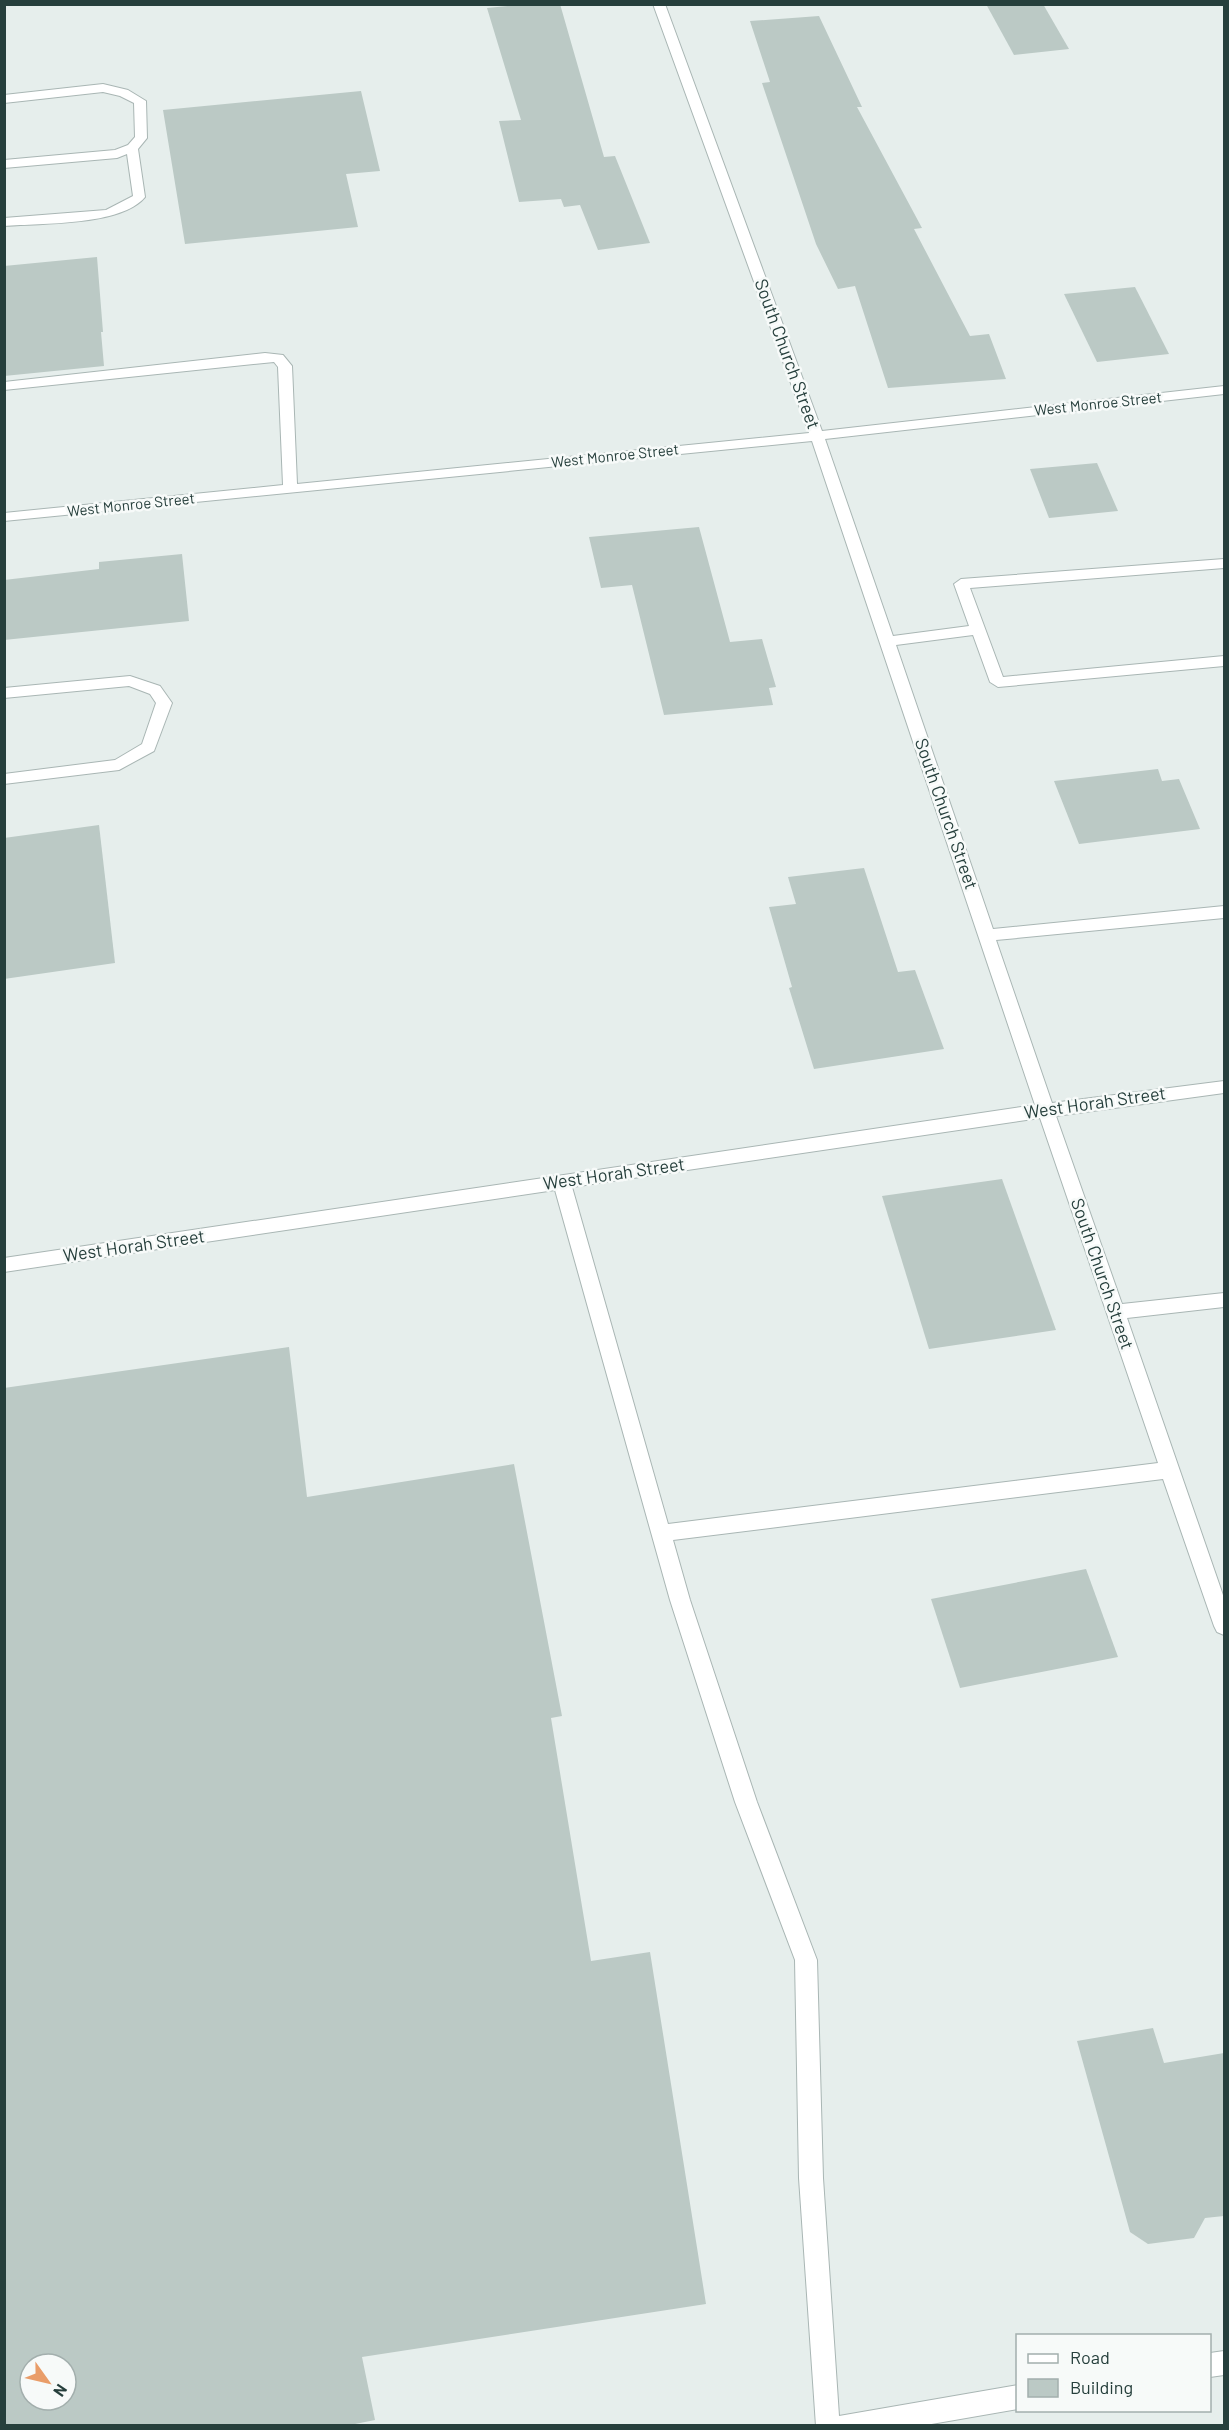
<svg xmlns="http://www.w3.org/2000/svg" width="1229" height="2430" viewBox="0 0 1229 2430" font-family="Barlow,sans-serif">
<rect width="100%" height="100%" fill="#e6eeec"/>
<!-- building -->
<g fill="#bbc9c5" fill-rule="evenodd">
<polygon points="529,4 560,4 604,157 615,156 650,243 598,250 580,205 564,207 561,199 519,202 499,121 521,120 487,8"/>
<polygon points="986,4 1043,4 1069,49 1014,55"/>
<polygon points="819,16 862,107 857,107 922,228 914,229 970,336 989,334 1006,379 888,388 855,286 838,289 816,244 762,83 770,82 750,21"/>
<polygon points="361,91 380,171 346,174 358,227 185,244 163,110"/>
<polygon points="97,257 103,332 101,332 104,366 4,376 4,266"/>
<polygon points="1135,287 1169,354 1097,362 1064,294"/>
<polygon points="1097,463 1118,511 1049,518 1030,469"/>
<polygon points="699,527 730,642 762,639 776,687 769,688 773,705 664,715 632,585 601,588 589,537"/>
<polygon points="182,554 189,621 4,640 4,580 99,569 99,562"/>
<polygon points="1158,769 1162,781 1179,779 1200,829 1079,844 1054,781"/>
<polygon points="99,825 115,963 4,979 4,838"/>
<polygon points="864,868 898,972 915,970 944,1049 814,1069 789,988 792,987 769,907 796,904 788,877"/>
<polygon points="1002,1179 1056,1330 929,1349 882,1196"/>
<path d="M289 1347 307 1497 514 1464 562 1716 551 1718 591 1961 650 1952 706 2304 362 2357 375 2420 345 2426H4V1388ZM30 2364H66V2400H30Z"/>
<polygon points="1086,1569 1118,1657 960,1688 931,1599"/>
<polygon points="1153,2028 1164,2063 1224,2053 1224,2216 1205,2218 1194,2238 1148,2244 1130,2232 1077,2041"/>
</g>
<g fill="none" stroke-linecap="round" stroke-linejoin="round">
<!-- minor casing -->
<g stroke="#a9b6b4" stroke-width="2">
<g id="minor">
<path d="M653 4H665L822 431 1224 386V394L825 439 893 636 969 626 954 584 961 579 1224 559V568L970 588 1003 677 1224 656V666L998 687 990 682 973 635 896 645 993 929 1224 906V918L996 940 1052 1103 1224 1081V1093L1056 1116 1122 1304 1224 1293V1307L1127 1318 1224 1598V1635L1217 1632 1214 1626 1163 1479 673 1540 690 1600 757 1802 817 1960 823 2178 839 2416 1018 2385V2409L920 2426H816L799 2178 795 1960 735 1802 670 1600 555 1190 4 1272V1258L1035 1105 812 441 4 521V513L283 485 278 367 274 362 4 390V382L265 353 283 355 292 366 297 484 809 433ZM1040 1118 1158 1463 668 1524 572 1187Z"/>
<path d="M103 84 128 90 146 101 147 138 138 149 145 197C121 226 42 223 4 226V218L106 210 133 196 127 154 117 158 4 168V160L115 150 128 145 135 137 134 103 120 96 103 92 4 103V95Z"/>
<polygon points="130,676 160,686 172,703 154,751 119,770 4,784 4,774 115,760 142,744 156,703 150,694 129,686 4,698 4,688"/>
<polygon points="1224,2351 1224,2375 1210,2377 1210,2353"/>
</g>
</g>
<!-- minor -->
<use href="#minor" fill="#fff" fill-rule="evenodd"/>
</g>
<g text-anchor="middle" stroke-width="5" stroke-linejoin="round" paint-order="stroke">
<!-- far-street labels -->
<g font-size="15" fill="#263f3c" stroke="#f7faf9">
<text transform="translate(1098 404) rotate(-6)" y="5">West Monroe Street</text>
<text transform="translate(615 456) rotate(-6)" y="5">West Monroe Street</text>
<text transform="translate(131 505) rotate(-6)" y="5">West Monroe Street</text>
</g>
<!-- street labels -->
<g font-size="18" fill="#263f3c" stroke="#f7faf9">
<text transform="translate(787 354) rotate(70)" y="6">South Church Street</text>
<text transform="translate(946 814) rotate(71)" y="6">South Church Street</text>
<text transform="translate(1095 1103) rotate(-8)" y="6">West Horah Street</text>
<text transform="translate(614 1174) rotate(-8)" y="6">West Horah Street</text>
<text transform="translate(134 1246) rotate(-8)" y="6">West Horah Street</text>
<text transform="translate(1102 1274) rotate(71)" y="6">South Church Street</text>
</g>
</g>
<!-- border -->
<rect width="1229" height="2430" fill="none" stroke="#263f3c" stroke-width="12"/>
<!-- legend -->
<rect x="1016" y="2334" width="195" height="78" fill="#f7faf9" stroke="#a3afad" stroke-width="1.5"/>
<rect x="1028" y="2354" width="30" height="9" fill="#ffffff" stroke="#a3afad" stroke-width="1.5"/>
<text x="1070" y="2364" font-size="18" fill="#263f3c">Road</text>
<rect x="1028" y="2379" width="30" height="18" fill="#bbc9c5" stroke="#a3afad" stroke-width="1.5"/>
<text x="1070" y="2394" font-size="18" fill="#263f3c">Building</text>
<!-- north arrow -->
<g transform="translate(48 2382) rotate(124)"><circle r="28" fill="#f7faf9" stroke="#a3afad" stroke-width="1.5"/>
<path d="M0-4.5L10 22L0 15L-10 22Z" fill="#e99d69"/>
<text y="-9" font-size="16" font-weight="bold" text-anchor="middle" fill="#263f3c">N</text>
</g>
</svg>
